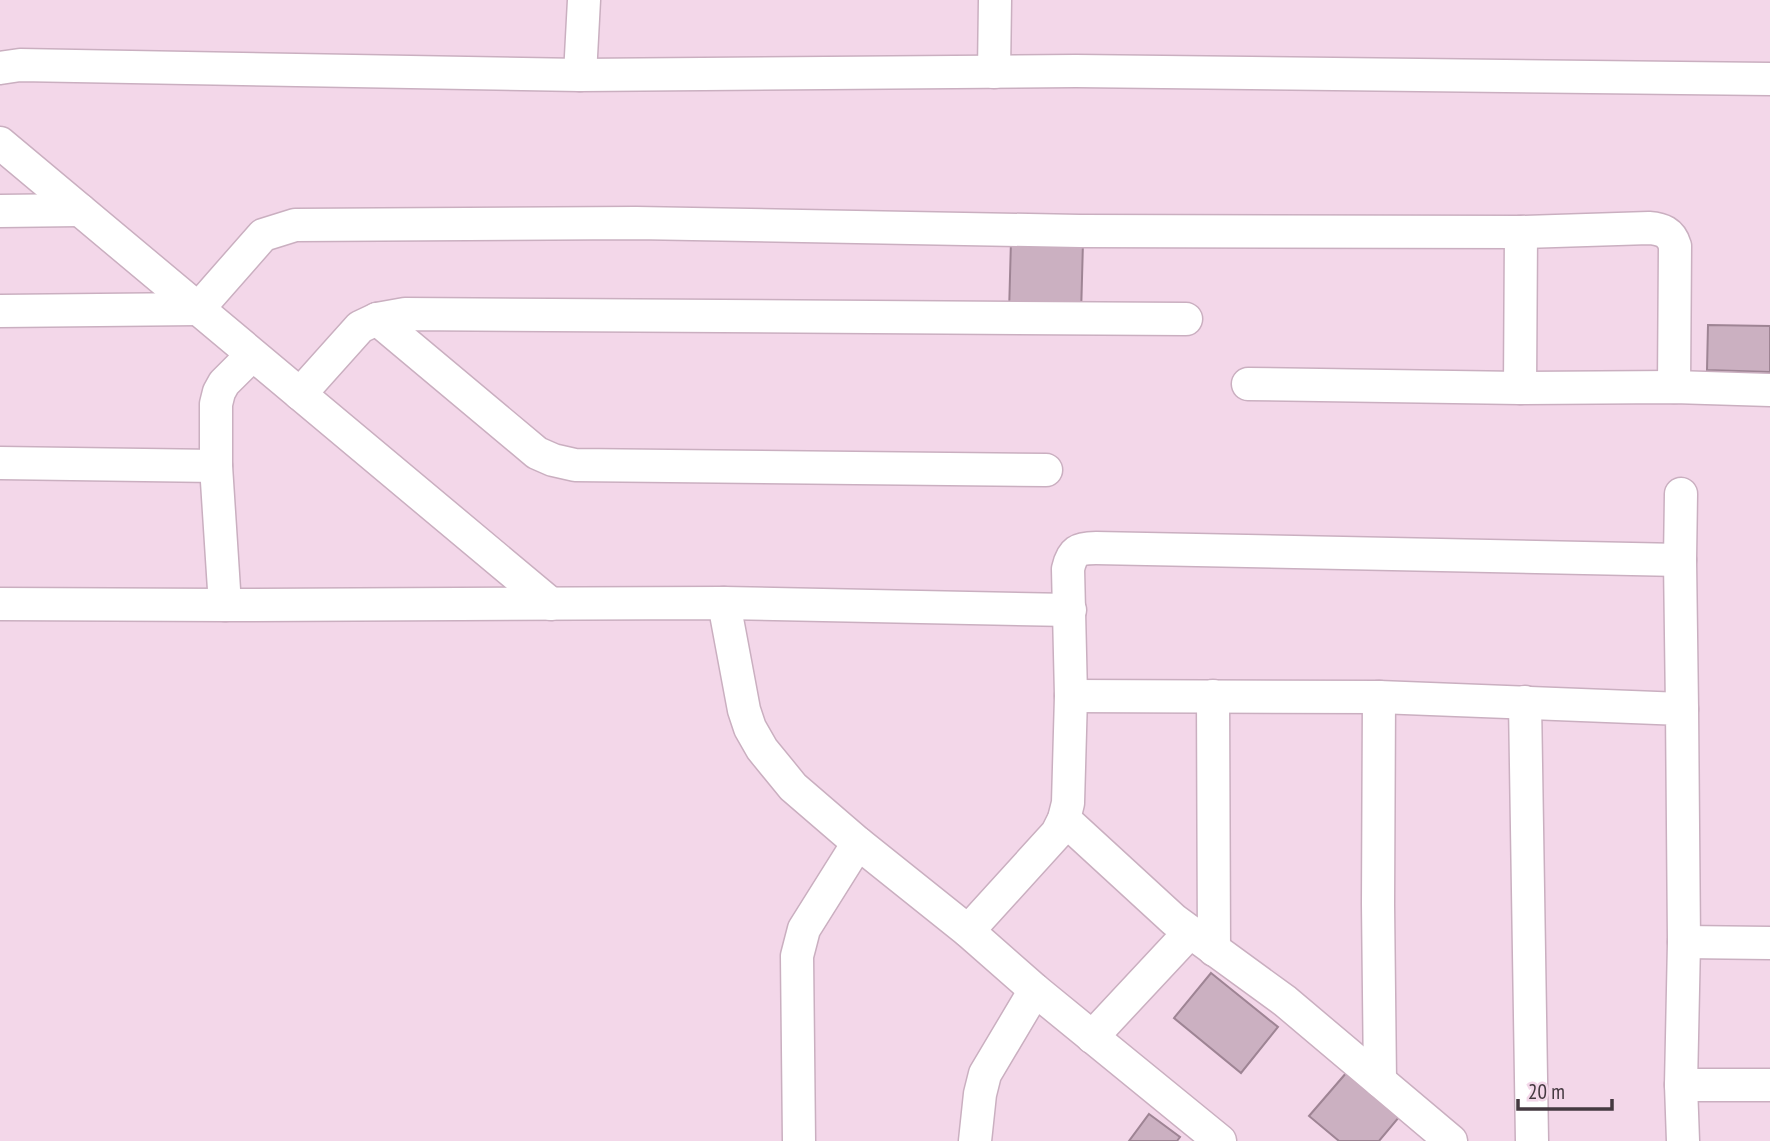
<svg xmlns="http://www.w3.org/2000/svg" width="1770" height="1141" viewBox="0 0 1770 1141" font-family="'PT Sans Narrow',sans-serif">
<rect width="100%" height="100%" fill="#f3d7e9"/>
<!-- building -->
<g fill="#cbb0c1" stroke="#9e8494" stroke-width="2">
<polygon points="1011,240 1083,242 1081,315 1009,313"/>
<polygon points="1708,325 1770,326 1770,372 1707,370"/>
<polygon points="1211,973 1278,1027 1241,1073 1174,1018"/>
<polygon points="1347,1072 1400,1116 1379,1141 1339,1141 1309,1116"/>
<polygon points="1149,1114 1180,1137 1177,1141 1129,1141"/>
</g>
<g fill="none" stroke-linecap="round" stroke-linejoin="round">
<!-- minor casing -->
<g stroke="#caafc0" stroke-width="35">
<g id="minor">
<polyline points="0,68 20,65 580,75 1076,71 1770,79"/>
<polyline points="994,72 995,0"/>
<polyline points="580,75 584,0"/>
<polyline points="0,143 551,604"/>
<polyline points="0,211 80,210"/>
<path d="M0 311 198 309 263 235 295 225 636 223 1080 231 1521 232 1649 228C1662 229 1671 232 1675 246L1674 387"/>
<polyline points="377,319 537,453 553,460 575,465 1046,470"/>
<polyline points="1248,384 1520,388 1674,387 1770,390"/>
<polyline points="1520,388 1521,232"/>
<polyline points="300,394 360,327 377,319 405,314 1186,319"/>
<polyline points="0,463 216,466"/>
<polyline points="1681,494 1680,560 1682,709"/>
<polyline points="724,603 744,710 750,728 762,749 793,787 858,843 968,931 1035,990 1220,1141"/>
<polyline points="0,604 225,605 724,603 1070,610"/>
<polyline points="225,605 216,466 216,404 219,392 224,383 252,355"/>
<polyline points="1071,696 1379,697 1682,709 1684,942 1681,1085 1683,1141"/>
<polyline points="1213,696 1214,950"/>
<polyline points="1379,697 1378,904 1380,1081"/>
<polyline points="1525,702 1532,1141"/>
<polyline points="1064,819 1174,920 1285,1001 1451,1141"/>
<path d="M968 931 1057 833 1064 819 1068 803 1071 696 1068 569C1072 551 1078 548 1096 548L1680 560"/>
<polyline points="1684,942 1770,943"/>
<polyline points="1092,1037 1190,932"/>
<polyline points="1681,1085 1770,1085"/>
<polyline points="799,1141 797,956 804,929 858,843"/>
<polyline points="975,1141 980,1094 985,1074 1035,990"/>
</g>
</g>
<!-- minor -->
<use href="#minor" stroke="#fff" stroke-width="32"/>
</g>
<!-- scale -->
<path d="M1518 1099v10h94v-10" fill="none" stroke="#443940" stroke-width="3.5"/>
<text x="1528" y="1099" font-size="21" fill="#443940" stroke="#f3d7e9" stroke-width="5" paint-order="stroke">20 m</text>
</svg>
